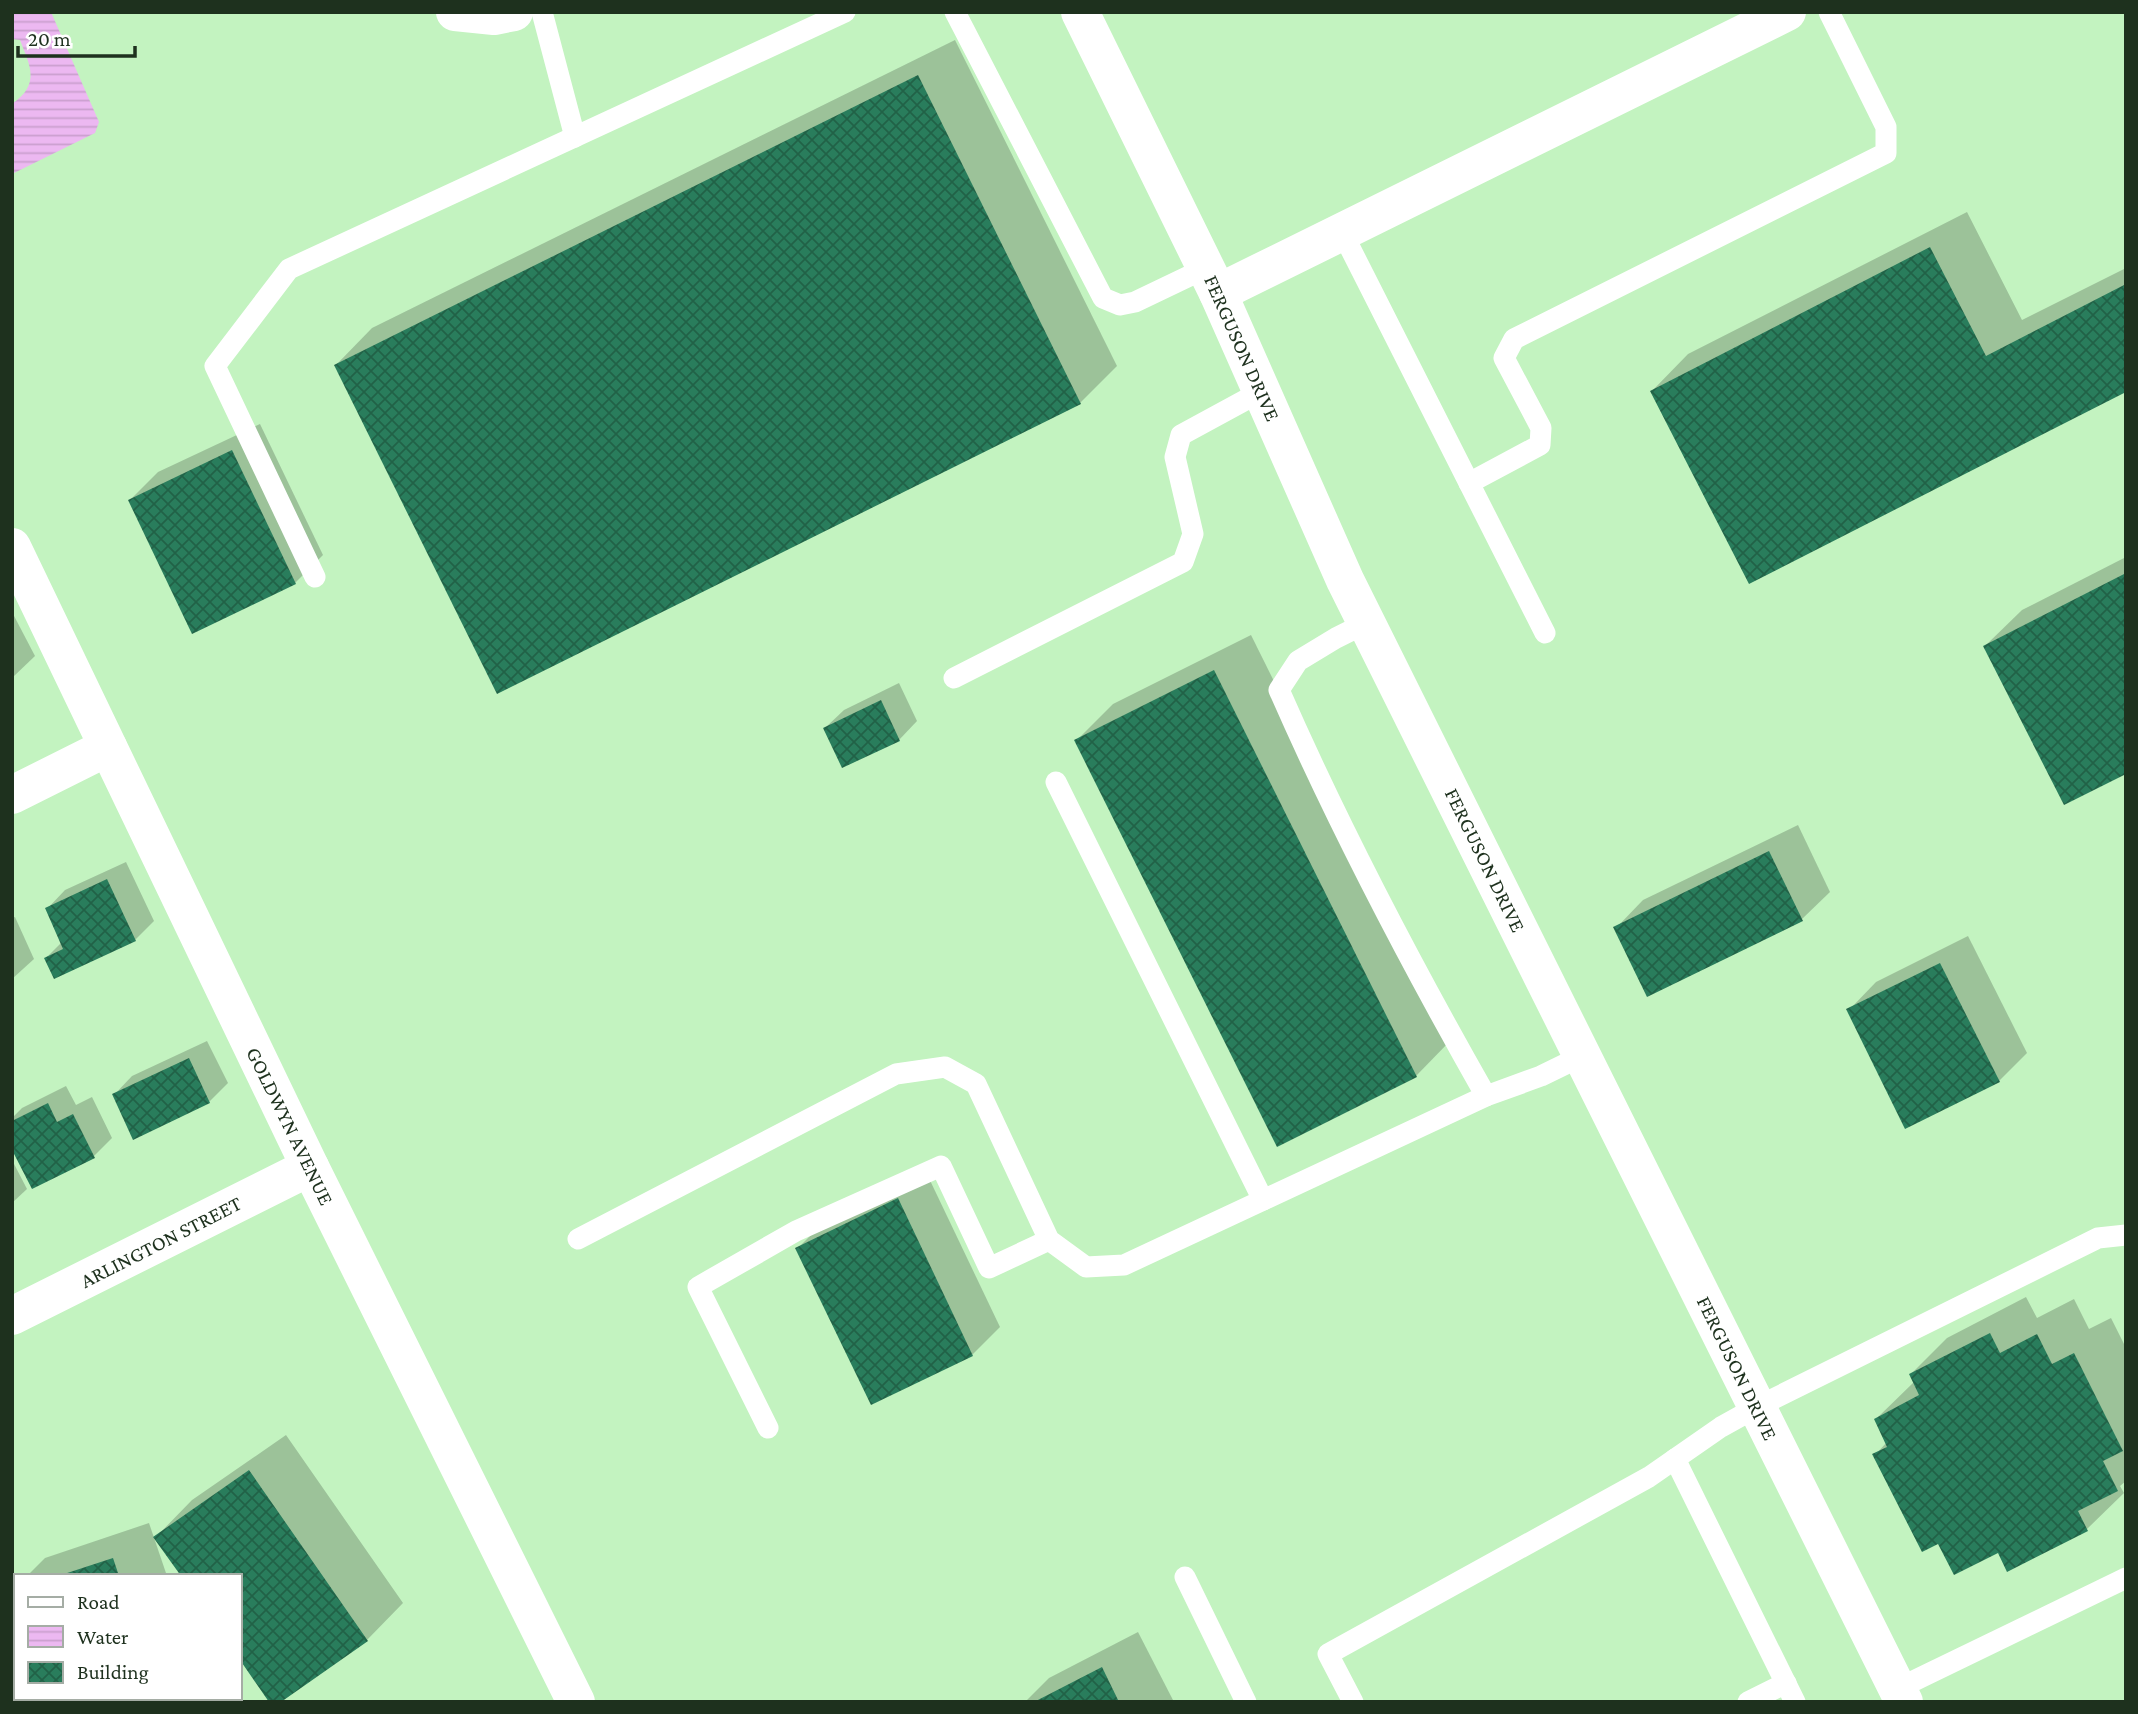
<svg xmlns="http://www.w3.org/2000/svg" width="2138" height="1714" viewBox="0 0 2138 1714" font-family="'Crimson Pro',serif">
<defs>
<pattern id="water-rules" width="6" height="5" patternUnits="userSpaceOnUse" patternTransform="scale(1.75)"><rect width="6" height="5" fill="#ecb8f1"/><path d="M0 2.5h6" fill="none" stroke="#ca9fce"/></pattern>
<pattern id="building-cross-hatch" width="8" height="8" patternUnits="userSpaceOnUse" patternTransform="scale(1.75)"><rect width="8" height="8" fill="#297d5c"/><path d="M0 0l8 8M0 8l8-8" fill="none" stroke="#216247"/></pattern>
</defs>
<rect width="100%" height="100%" fill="#c3f3c0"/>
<!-- water -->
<path fill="url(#water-rules)" d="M12 12H51L99 122 95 133 12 174V104C41 84 30 66 20 40L12 39Z"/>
<!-- shadow -->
<g fill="#0003">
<polygon points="955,40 1117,366 1080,403 498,691 336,365 372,328"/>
<polygon points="1967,212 2022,320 2126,268 2126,390 1652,391 1688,354"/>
<polygon points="260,424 323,555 295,583 130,500 158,472"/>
<polygon points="2126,557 2126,772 1985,646 2022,610"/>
<polygon points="12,612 35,656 12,678"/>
<polygon points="1251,635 1452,1039 1416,1076 1077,740 1113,704"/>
<polygon points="899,683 917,721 899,740 825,728 844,710"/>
<polygon points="1798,825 1830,892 1802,919 1648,995 1616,928 1643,900"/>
<polygon points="126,862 154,921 135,940 46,958 62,942 47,909 65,890"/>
<polygon points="15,917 34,959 12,979 12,918"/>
<polygon points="1968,936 2027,1053 1999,1081 1849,1010 1876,982"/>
<polygon points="207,1041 228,1083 209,1102 114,1095 132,1076"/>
<polygon points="66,1086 76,1105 92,1097 112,1138 94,1156 12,1146 12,1118 22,1108"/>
<polygon points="12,1160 27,1189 12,1203"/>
<polygon points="926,1172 1000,1327 972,1355 872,1403 798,1248 825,1221"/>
<polygon points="2026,1297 2037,1318 2074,1299 2089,1329 2111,1318 2126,1348 2126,1481 2120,1486 2124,1493 2087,1529 1999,1551 1939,1541 1875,1455 1887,1442 1876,1419 1914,1382 1911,1374 1947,1338"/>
<polygon points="286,1435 403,1603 367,1640 271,1702 240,1657 240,1576 156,1537 192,1500"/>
<polygon points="149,1523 167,1576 27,1576 45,1558"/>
<polygon points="1138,1632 1174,1702 1025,1702 1049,1678"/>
<polygon points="43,1698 209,1698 210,1702 45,1702"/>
</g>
<!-- building -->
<g fill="url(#building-cross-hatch)">
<polygon points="918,75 1081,404 497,694 334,365"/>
<polygon points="1930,247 1986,356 2126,284 2126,392 1749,584 1650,391"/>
<polygon points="232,450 296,584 192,634 128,500"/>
<polygon points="2126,573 2126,774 2064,805 1983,646"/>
<polygon points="1214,670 1417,1077 1277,1147 1074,740"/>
<polygon points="881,700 900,741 842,768 823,728"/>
<polygon points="1769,851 1803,921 1647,997 1613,927"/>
<polygon points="107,879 136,941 54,979 44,958 63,949 45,908"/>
<polygon points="1940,963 2000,1082 1905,1129 1846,1009"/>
<polygon points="189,1058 210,1103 133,1140 112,1094"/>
<polygon points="48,1103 57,1122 73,1114 95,1158 32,1189 12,1150 12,1121"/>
<polygon points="898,1198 973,1356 871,1405 795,1248"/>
<polygon points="1990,1333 2000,1353 2037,1334 2052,1364 2074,1353 2123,1451 2103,1461 2118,1491 2078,1511 2088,1531 2007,1572 1998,1553 1954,1575 1938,1544 1922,1552 1872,1454 1887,1447 1874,1419 1919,1395 1909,1374"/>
<polygon points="249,1470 368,1641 281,1702 269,1702 240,1660 240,1576 181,1576 153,1537"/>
<polygon points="113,1558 119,1576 61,1576 61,1575"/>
<polygon points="16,1591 16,1621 15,1621 12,1612 12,1592"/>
<polygon points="1102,1667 1119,1702 1034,1702"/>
<polygon points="41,1698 160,1698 161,1702 43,1702"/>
</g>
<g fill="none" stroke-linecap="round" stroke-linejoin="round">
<!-- service -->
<g stroke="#fff" stroke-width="21">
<polyline points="542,12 575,137"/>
<polyline points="955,12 1103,298 1120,305 1135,302 1206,268"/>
<polyline points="1342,232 1545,633"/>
<polyline points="1469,483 1540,445 1541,428 1504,358 1514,339 1886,153 1886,127 1829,12"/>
<polyline points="315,577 215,366 289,269 845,12"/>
<path d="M1366 623 1336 638 1298 661 1279 690C1340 829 1411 964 1486 1096L1541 1076 1582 1056"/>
<polyline points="954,678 1183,562 1193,534 1175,457 1181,435 1262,391"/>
<polyline points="1056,782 1263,1200"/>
<polyline points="578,1239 896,1074 945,1067 976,1084 1049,1240 1086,1267 1124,1265 1486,1096"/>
<polyline points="768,1428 698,1287 796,1231 941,1166 989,1268 1049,1240"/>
<polyline points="1675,1459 1795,1702"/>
<polyline points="1185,1577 1246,1702"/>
<polyline points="1897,1689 2126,1578"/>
<polyline points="1353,1702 1328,1654 1649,1477 1721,1427 1757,1407 2098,1238 2126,1235"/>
<polyline points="1748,1702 1786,1683"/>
</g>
<!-- minor -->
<g stroke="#fff" stroke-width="38">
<polyline points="455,12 494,16 514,12"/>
<polyline points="1218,293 1787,12"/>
<polyline points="12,547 310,1167 576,1702"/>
<polyline points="12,795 108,747"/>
<polyline points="12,1316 310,1167"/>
</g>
<!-- tertiary -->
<polyline stroke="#fff" stroke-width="38" points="1080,12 1218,293 1345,580 1904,1702"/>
</g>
<g text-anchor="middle" stroke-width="7" stroke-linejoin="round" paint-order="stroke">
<!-- street labels -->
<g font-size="21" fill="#1e311e" stroke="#fff">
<text transform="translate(1242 348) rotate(66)" y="7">FERGUSON DRIVE</text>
<text transform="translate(1485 860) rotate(64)" y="7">FERGUSON DRIVE</text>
<text transform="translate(290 1126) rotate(64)" y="7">GOLDWYN AVENUE</text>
<text transform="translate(161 1242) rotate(-27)" y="7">ARLINGTON STREET</text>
<text transform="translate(1737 1368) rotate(64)" y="7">FERGUSON DRIVE</text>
</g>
</g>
<!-- border -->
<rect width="2138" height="1714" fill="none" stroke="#1e311e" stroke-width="28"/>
<!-- legend -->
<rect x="14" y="1574" width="228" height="126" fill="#ffffff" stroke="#a5ada5" stroke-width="2"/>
<rect x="28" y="1597" width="35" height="10" fill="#ffffff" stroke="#a5ada5" stroke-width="2"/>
<text x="77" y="1609" font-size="21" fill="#1e311e">Road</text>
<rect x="28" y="1626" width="35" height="21" fill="url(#water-rules)" stroke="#a5ada5" stroke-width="2"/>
<text x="77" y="1644" font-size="21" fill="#1e311e">Water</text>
<rect x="28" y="1662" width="35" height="21" fill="url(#building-cross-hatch)" stroke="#a5ada5" stroke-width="2"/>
<text x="77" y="1679" font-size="21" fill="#1e311e">Building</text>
<!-- scale -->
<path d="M18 46v10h117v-10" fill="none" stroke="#1e311e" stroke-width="3.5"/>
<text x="28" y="46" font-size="21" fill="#1e311e" stroke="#ffffff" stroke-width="5" paint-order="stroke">20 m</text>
</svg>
